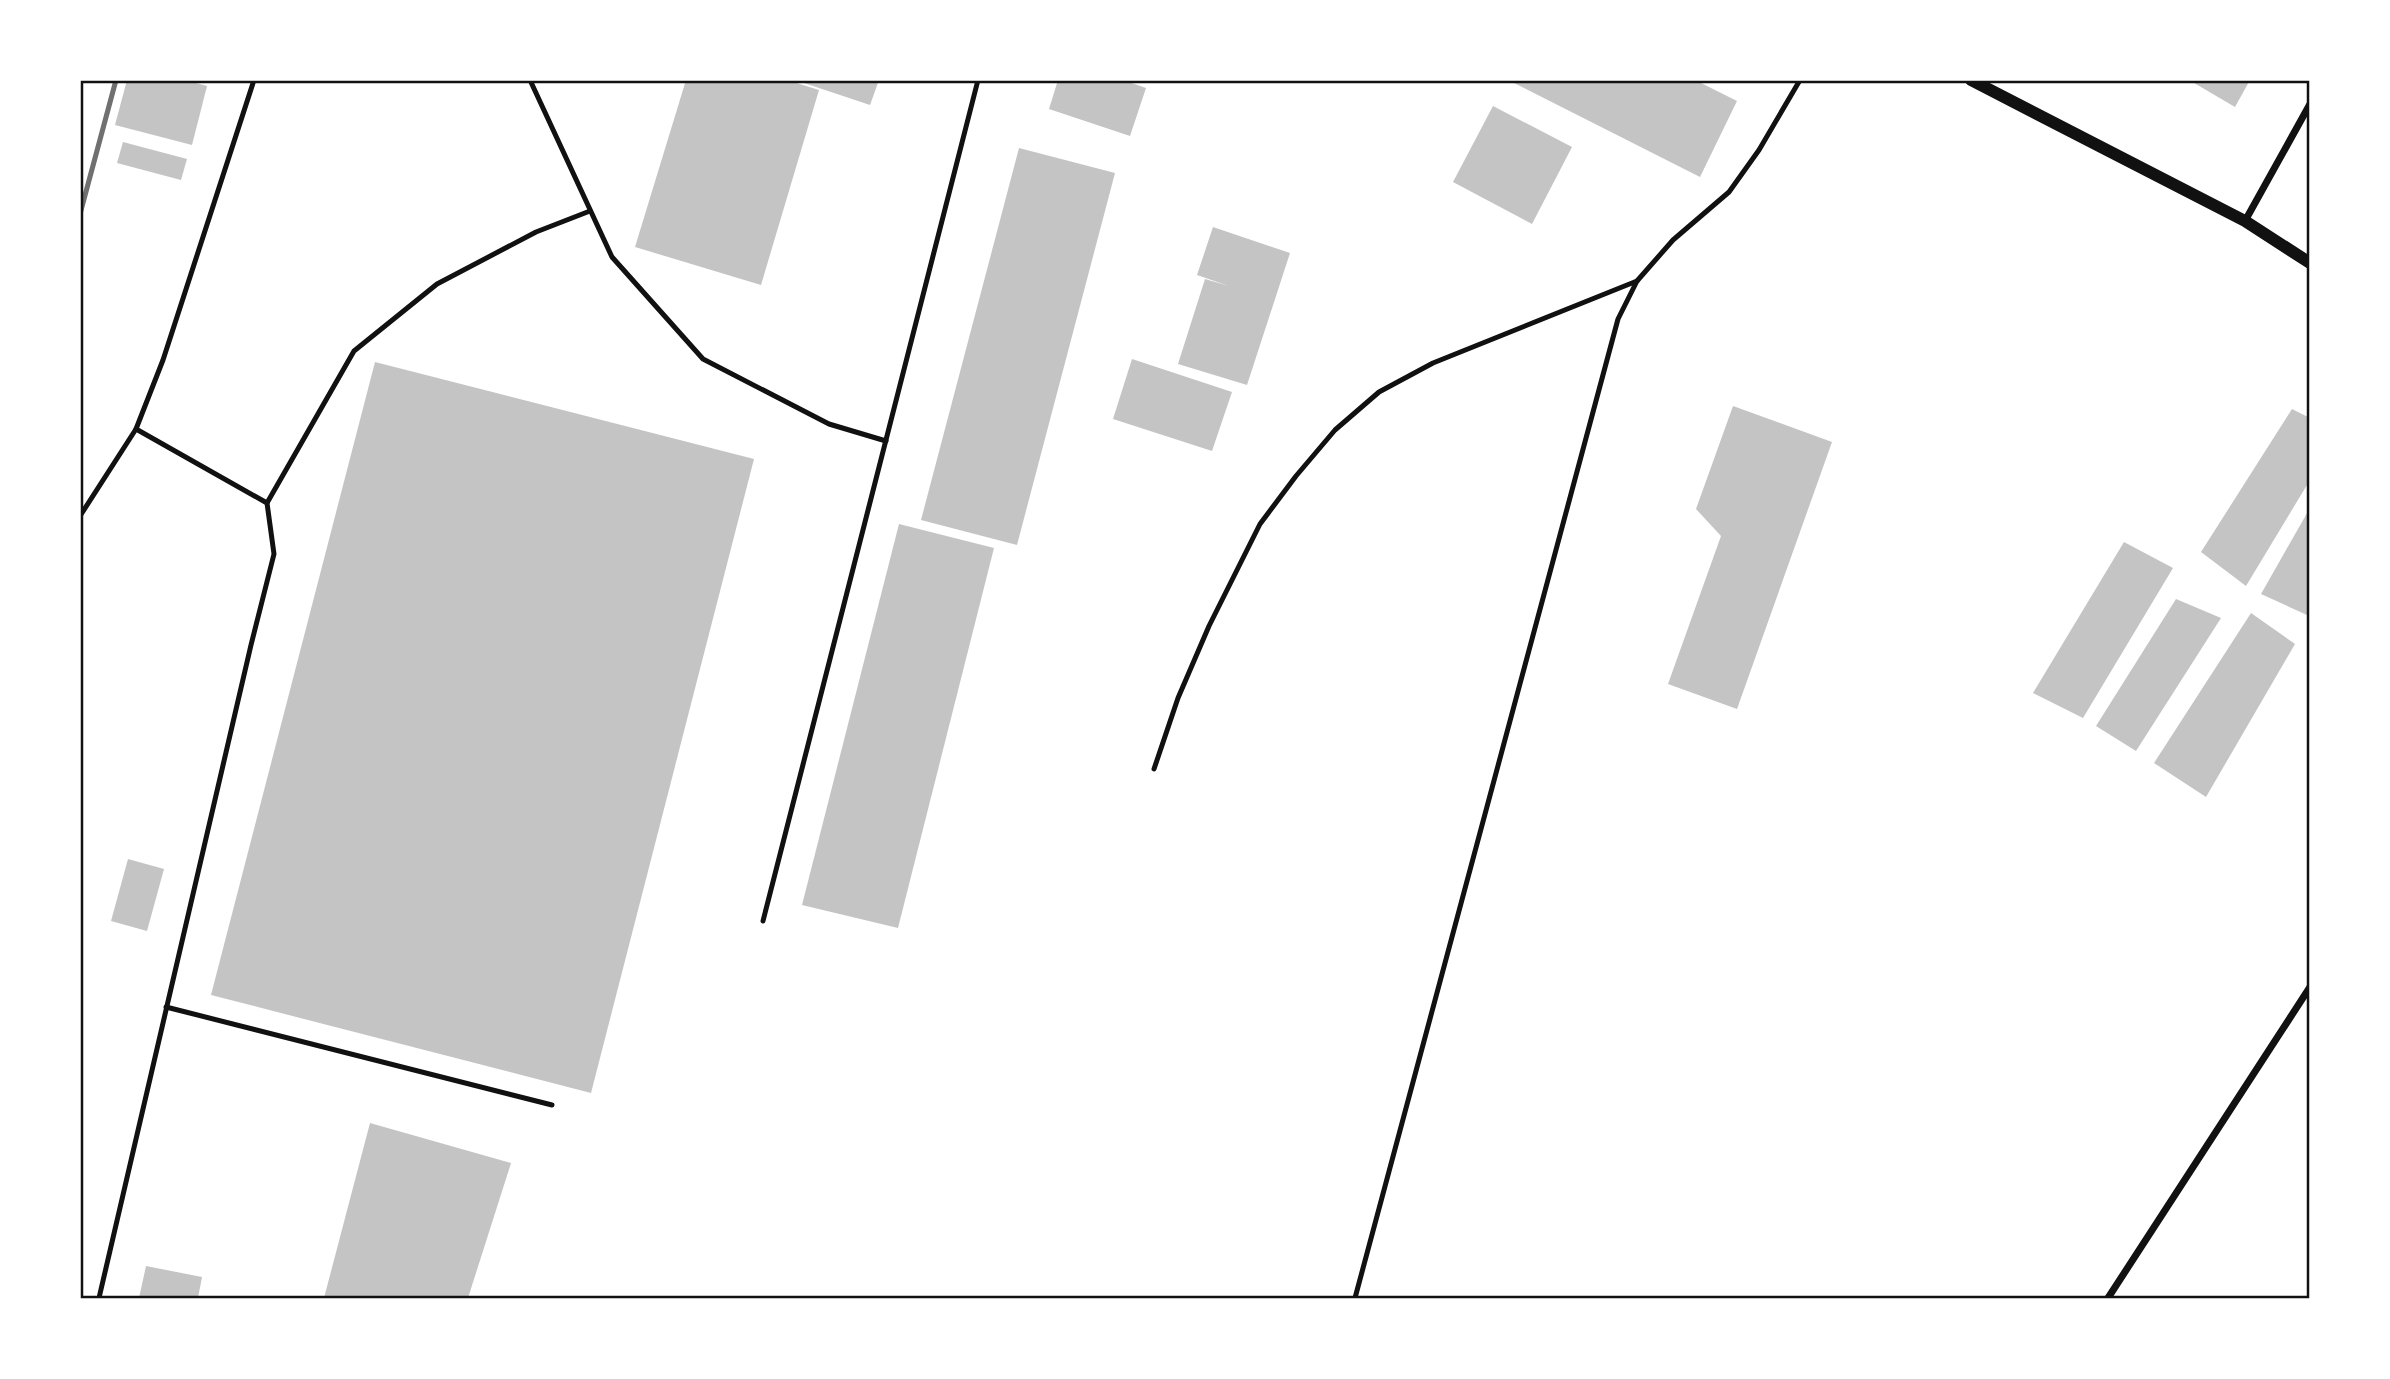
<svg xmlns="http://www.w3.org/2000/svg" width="2390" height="1379" viewBox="0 0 2390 1379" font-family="'Golos Text',sans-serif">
<rect width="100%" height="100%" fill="#fff"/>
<!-- building -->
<g fill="#c4c4c4">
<polygon points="127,80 185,80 207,86 192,145 115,125"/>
<polygon points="686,80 787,80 819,90 761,285 635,247"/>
<polygon points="805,80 879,80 870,105 804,83"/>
<polygon points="1058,80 1123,80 1146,88 1130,136 1049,109"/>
<polygon points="1508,80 1695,80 1737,101 1700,177"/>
<polygon points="2189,80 2250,80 2235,107"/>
<polygon points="1493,106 1572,147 1532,224 1453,182"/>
<polygon points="123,142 187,159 181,180 117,163"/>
<polygon points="1019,148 1115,173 1017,545 921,520"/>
<polygon points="1213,227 1290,253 1247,385 1178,364 1205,279 1229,286 1197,275"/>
<polygon points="1132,359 1232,392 1212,451 1113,419"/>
<polygon points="375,362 754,459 591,1093 211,995"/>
<polygon points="1733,406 1832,442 1737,709 1668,684 1721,536 1696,509"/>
<polygon points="2292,409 2310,418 2310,480 2246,586 2201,552"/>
<polygon points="2310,508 2310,610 2307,615 2261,594"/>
<polygon points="899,524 994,548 898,928 802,905"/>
<polygon points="2124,542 2173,568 2083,718 2033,693"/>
<polygon points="2176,599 2221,618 2136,751 2096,726"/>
<polygon points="2251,613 2295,644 2206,797 2154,763"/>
<polygon points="128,859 164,869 147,931 111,921"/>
<polygon points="370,1123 511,1163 468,1298 324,1298"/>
<polygon points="146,1266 202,1277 198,1298 139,1298"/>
</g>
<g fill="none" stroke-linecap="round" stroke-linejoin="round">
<!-- service -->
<g stroke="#111" stroke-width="5">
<polyline points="530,80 612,257 703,359 829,424 886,441"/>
<polyline points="267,503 354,351 437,284 536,232 590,211"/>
<polyline points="80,516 136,429 163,360 254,80"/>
<polyline points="1154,769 1178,698 1209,626 1260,524 1296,476 1335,430 1379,392 1433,363 1637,281"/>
<polyline points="763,921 978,80"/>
<polyline points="166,1007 552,1105"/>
<polyline points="99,1298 251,645 274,554 267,503 136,429"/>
<polyline points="1355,1298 1618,319 1637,281 1673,240 1729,192 1759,150 1800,80"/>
</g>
<!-- minor -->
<g stroke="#111" stroke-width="7">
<polyline points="2245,221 2310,104"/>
<polyline points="2108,1298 2310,987"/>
</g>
<!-- tertiary -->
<polyline stroke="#111" stroke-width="12" points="1971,80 2245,221 2310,263"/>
<!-- rail -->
<polyline stroke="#707070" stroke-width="5" points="80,214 116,80"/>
</g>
<!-- border -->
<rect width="2390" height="1379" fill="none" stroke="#ffffff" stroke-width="164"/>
<rect x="82" y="82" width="2226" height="1215" fill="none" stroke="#111" stroke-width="2.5"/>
</svg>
